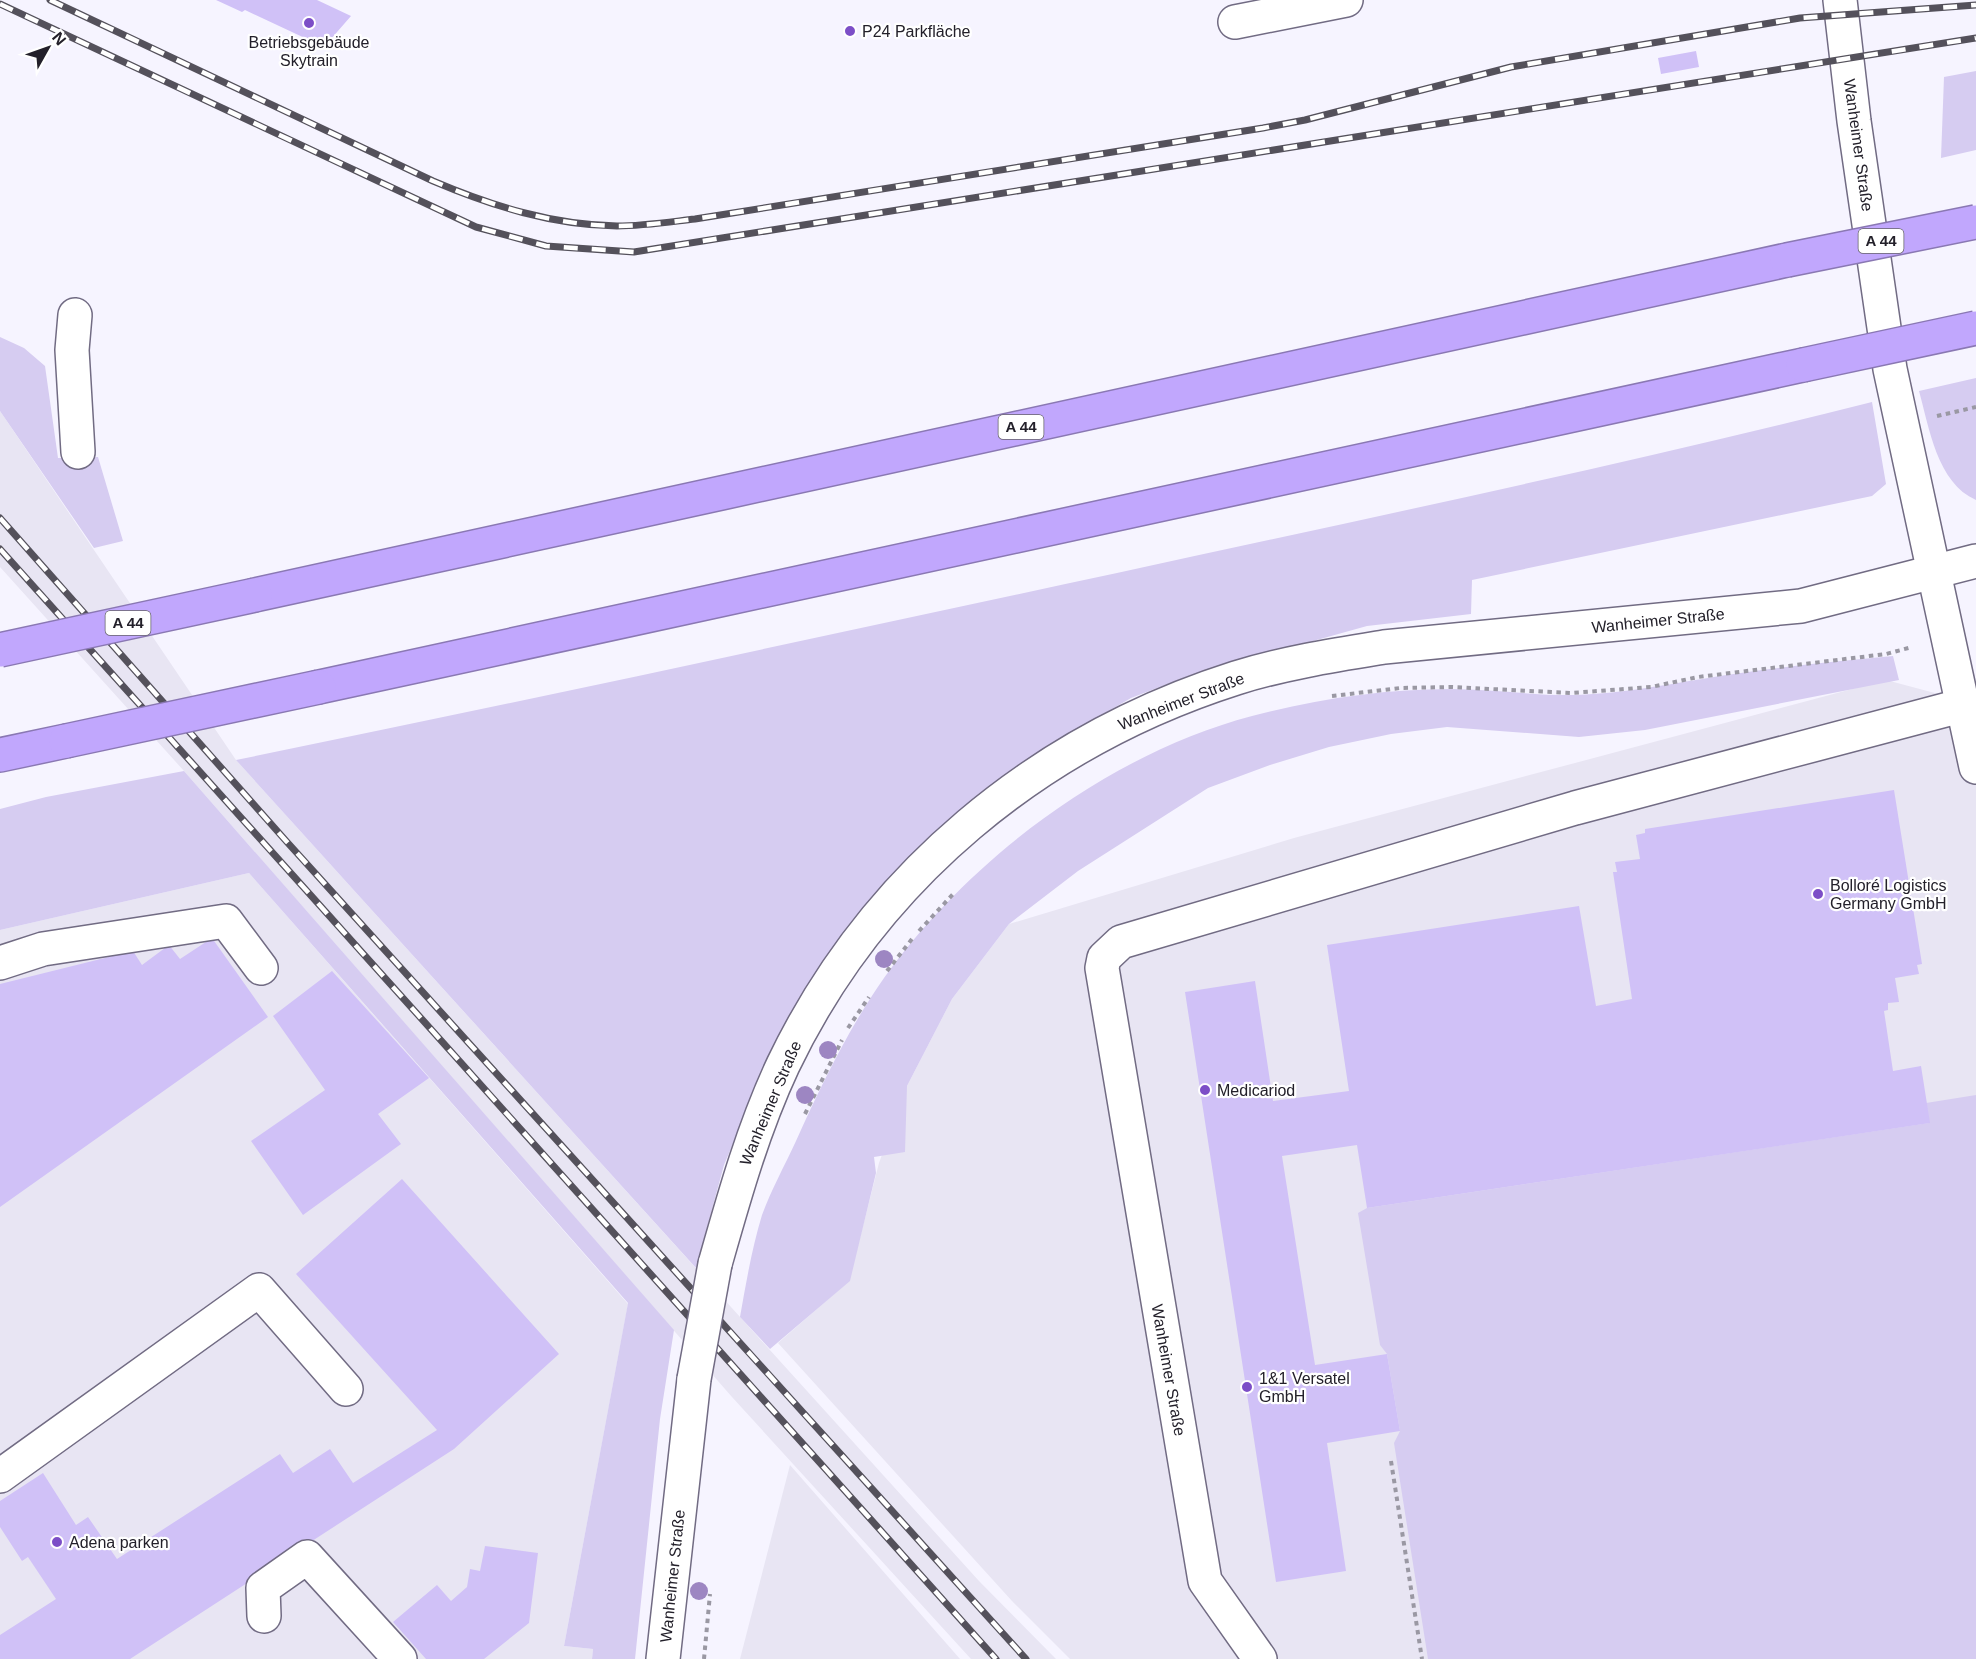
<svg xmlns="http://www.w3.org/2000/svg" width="1976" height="1659" viewBox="0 0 1976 1659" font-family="Helvetica,sans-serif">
<rect width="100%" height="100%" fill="#f6f4ff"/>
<!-- built -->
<g fill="#e8e5f3">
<polygon points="0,411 236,760 979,1581 1056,1659 971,1659 732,1397 184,771 0,567"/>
<polygon points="1886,680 1976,704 1976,1659 1070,1659 1012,1601 778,1343 849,1281 879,1163 907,1086 952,999 1009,924 1294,838"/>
<polygon points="249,873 628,1304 564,1646 593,1649 592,1659 0,1659 0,930"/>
<polygon points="790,1465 960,1659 740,1659"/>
</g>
<!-- green -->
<g fill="#d6ccf1">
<polygon points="1976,71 1976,150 1941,158 1944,77"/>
<polygon points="0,337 24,348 45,366 58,458 98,457 123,541 94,548 0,411"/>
<path d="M1976 378V500C1937 483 1929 427 1919 391Z"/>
<path d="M1872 402 1886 484 1872 496 1472 580 1471 614 1367 626 1191 675 1131 698 1040 751 985 789 943 825 861 911 792 1014 767 1062 724 1165 696 1268 236 760C530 700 823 636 1117 573 1369 518 1622 465 1872 402Z"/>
<path d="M1893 656 1899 680 1645 730 1579 737 1447 727 1391 734 1329 747 1270 765 1208 788 1078 871 1009 924 952 999 907 1086 905 1152 874 1157 876 1173 850 1281 770 1349 740 1317C746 1283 752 1248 762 1215 771 1190 785 1165 796 1141 821 1085 849 1028 884 978 970 858 1109 754 1252 716 1316 699 1385 689 1451 689 1493 689 1535 696 1577 695 1621 693 1659 686 1702 679 1765 668 1830 662 1893 656Z"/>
<polygon points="184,771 674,1330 660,1419 635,1659 592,1659 593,1649 564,1646 628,1303 249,873 0,930 0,809 46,797"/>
<polygon points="1976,1095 1976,1659 1428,1659 1394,1443 1400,1431 1387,1354 1380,1345 1358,1213 1367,1208 1929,1123 1926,1103"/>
</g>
<!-- building -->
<g fill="#d0c1f7">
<polygon points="216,0 317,0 351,16 324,47 245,10 242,12"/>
<polygon points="1696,51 1699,67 1661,74 1658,58"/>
<polygon points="1894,790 1922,964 1917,965 1919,974 1895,978 1899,1002 1888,1003 1888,1010 1884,1011 1893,1071 1921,1066 1930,1123 1367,1208 1357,1145 1282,1156 1315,1365 1387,1354 1400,1431 1327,1443 1346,1571 1276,1582 1185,992 1255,981 1273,1101 1349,1091 1327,945 1579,906 1596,1006 1632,999 1613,872 1617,872 1615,862 1640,859 1636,835 1645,833 1645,829"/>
<polygon points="212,938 268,1017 0,1207 0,984 133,951 142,965 169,945 180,959"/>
<polygon points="332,971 429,1078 378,1114 401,1144 303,1215 251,1141 325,1090 273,1016"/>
<polygon points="402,1179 559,1354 454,1449 130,1659 0,1659 0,1635 56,1599 28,1557 22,1561 0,1527 0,1501 43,1473 76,1525 88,1517 117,1559 280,1454 293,1473 330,1449 353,1483 437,1430 296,1274"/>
<polygon points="485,1546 538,1553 529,1623 484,1659 426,1659 393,1622 437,1585 451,1601 467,1587 470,1569 480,1571"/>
</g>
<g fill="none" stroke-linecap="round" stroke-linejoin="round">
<!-- minor casing -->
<g stroke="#716b83" stroke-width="36">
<g id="minor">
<polyline points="1840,0 1854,121 1890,369 1976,767"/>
<polyline points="1235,22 1346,0"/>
<polyline points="75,315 72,350 78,452"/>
<polyline points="0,963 43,949 226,921 261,968"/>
<path d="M715 1264C734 1197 753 1129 783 1065 873 877 1038 741 1236 678 1284 663 1335 655 1384 647L1801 606 1976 561"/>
<polyline points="0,1476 259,1290 346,1389"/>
<polyline points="264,1616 263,1588 307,1557 400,1659"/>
<polyline points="663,1659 694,1379"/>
<polyline points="1260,1659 1205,1581 1102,968 1104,958 1121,942 1575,808 1964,705"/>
</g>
</g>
<!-- highway casing -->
<g stroke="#8a78b3" stroke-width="36">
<g id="highway">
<polyline points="255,595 1787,260"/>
<polyline points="319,687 1803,365"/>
<polyline points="0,755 66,741"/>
</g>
</g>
<!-- path -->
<g stroke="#9a98a3" stroke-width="4" stroke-dasharray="4.5 4.5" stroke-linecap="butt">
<polyline points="1937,416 1976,407"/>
<polyline points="1332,696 1400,688 1451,687 1571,693 1651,687 1698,677 1886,654 1912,647"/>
<polyline points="919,931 954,893"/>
<polyline points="887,971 912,939"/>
<polyline points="848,1028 869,997"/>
<polyline points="805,1114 842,1040"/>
<polyline points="1391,1461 1422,1659"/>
<polyline points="704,1659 710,1594"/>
</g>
<!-- minor -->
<use href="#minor" stroke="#fff" stroke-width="33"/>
<!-- highway -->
<use href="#highway" stroke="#c1a7fd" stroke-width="33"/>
<!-- rail casing -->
<g stroke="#54515b" stroke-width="7">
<g id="rail">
<path d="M50 0 433 181C492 206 552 225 617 226 643 226 669 222 695 219L1263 128 1305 120 1511 67 1800 18 1976 5"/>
<polyline points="0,4 476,227 546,246 634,252 1976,38"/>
<polyline points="0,518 287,842 1026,1659"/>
<polyline points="0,549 996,1659"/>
</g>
</g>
<!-- rail -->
<use href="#rail" stroke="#fff" stroke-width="4.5" stroke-dasharray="14" stroke-linecap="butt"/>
<!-- minor-bridge casing -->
<g stroke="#716b83" stroke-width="36" stroke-linecap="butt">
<polyline id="minor-bridge" points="694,1379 715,1264"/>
</g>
<!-- highway-bridge casing -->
<g stroke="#8a78b3" stroke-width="36" stroke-linecap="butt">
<g id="highway-bridge">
<polyline points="1787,260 1976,222"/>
<polyline points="1803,365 1976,328"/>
<polyline points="0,650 255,595"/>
<polyline points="66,741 319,687"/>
</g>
</g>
<!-- minor-bridge -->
<use href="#minor-bridge" stroke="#fff" stroke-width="33"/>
<!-- highway-bridge -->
<use href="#highway-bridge" stroke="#c1a7fd" stroke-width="33"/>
</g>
<!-- trees -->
<g fill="#9d86c2">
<circle cx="884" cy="959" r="9"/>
<circle cx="828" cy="1050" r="9"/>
<circle cx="805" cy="1095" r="9"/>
<circle cx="699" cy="1591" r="9"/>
</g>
<!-- markers -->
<g fill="#7c4ec7" stroke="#fff" stroke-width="2">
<circle cx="309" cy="23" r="6"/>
<circle cx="850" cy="31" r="6"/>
<circle cx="1818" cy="894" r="6"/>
<circle cx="1205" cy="1090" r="6"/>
<circle cx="1247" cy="1387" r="6"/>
<circle cx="57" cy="1542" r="6"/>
</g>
<g text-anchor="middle" stroke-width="4.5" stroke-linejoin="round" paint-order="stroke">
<!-- shield labels -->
<g fill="#fff" stroke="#65636a" stroke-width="1.5">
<rect x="1858.5" y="229" width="45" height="24" rx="4.5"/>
<rect x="998.5" y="415" width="45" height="24" rx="4.5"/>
<rect x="105.5" y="611" width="45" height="24" rx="4.5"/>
</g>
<g font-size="15" font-weight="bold" fill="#23202a">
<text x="1881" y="246">A 44</text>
<text x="1021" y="432">A 44</text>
<text x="128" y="628">A 44</text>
</g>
<!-- poi labels -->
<g font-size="16" fill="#23202a" stroke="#fff" text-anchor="start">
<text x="862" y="37">P24 Parkfläche</text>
<text x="309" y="48" text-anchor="middle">Betriebsgebäude<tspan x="309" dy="18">Skytrain</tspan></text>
<text x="1830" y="891">Bolloré Logistics<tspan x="1830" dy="18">Germany GmbH</tspan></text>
<text x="1217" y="1096">Medicariod</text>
<text x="1259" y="1384">1&amp;1 Versatel<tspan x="1259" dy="18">GmbH</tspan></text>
<text x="69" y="1548">Adena parken</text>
</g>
<!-- street labels -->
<g font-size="16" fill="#23202a" stroke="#fff">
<text transform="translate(1859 145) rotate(82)" y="6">Wanheimer Straße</text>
<text transform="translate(1658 620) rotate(-6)" y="6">Wanheimer Straße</text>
<text transform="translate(1181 701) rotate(-21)" y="6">Wanheimer Straße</text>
<text transform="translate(770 1103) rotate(-67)" y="6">Wanheimer Straße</text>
<text transform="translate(1169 1370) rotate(80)" y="6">Wanheimer Straße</text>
<text transform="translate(672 1576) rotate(-84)" y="6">Wanheimer Straße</text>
</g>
</g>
<!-- north arrow -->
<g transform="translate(48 48) rotate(50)" stroke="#ffffff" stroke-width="4.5" paint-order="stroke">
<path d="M0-4.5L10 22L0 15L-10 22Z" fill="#23202a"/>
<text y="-9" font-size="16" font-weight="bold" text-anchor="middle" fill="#23202a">N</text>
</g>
</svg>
